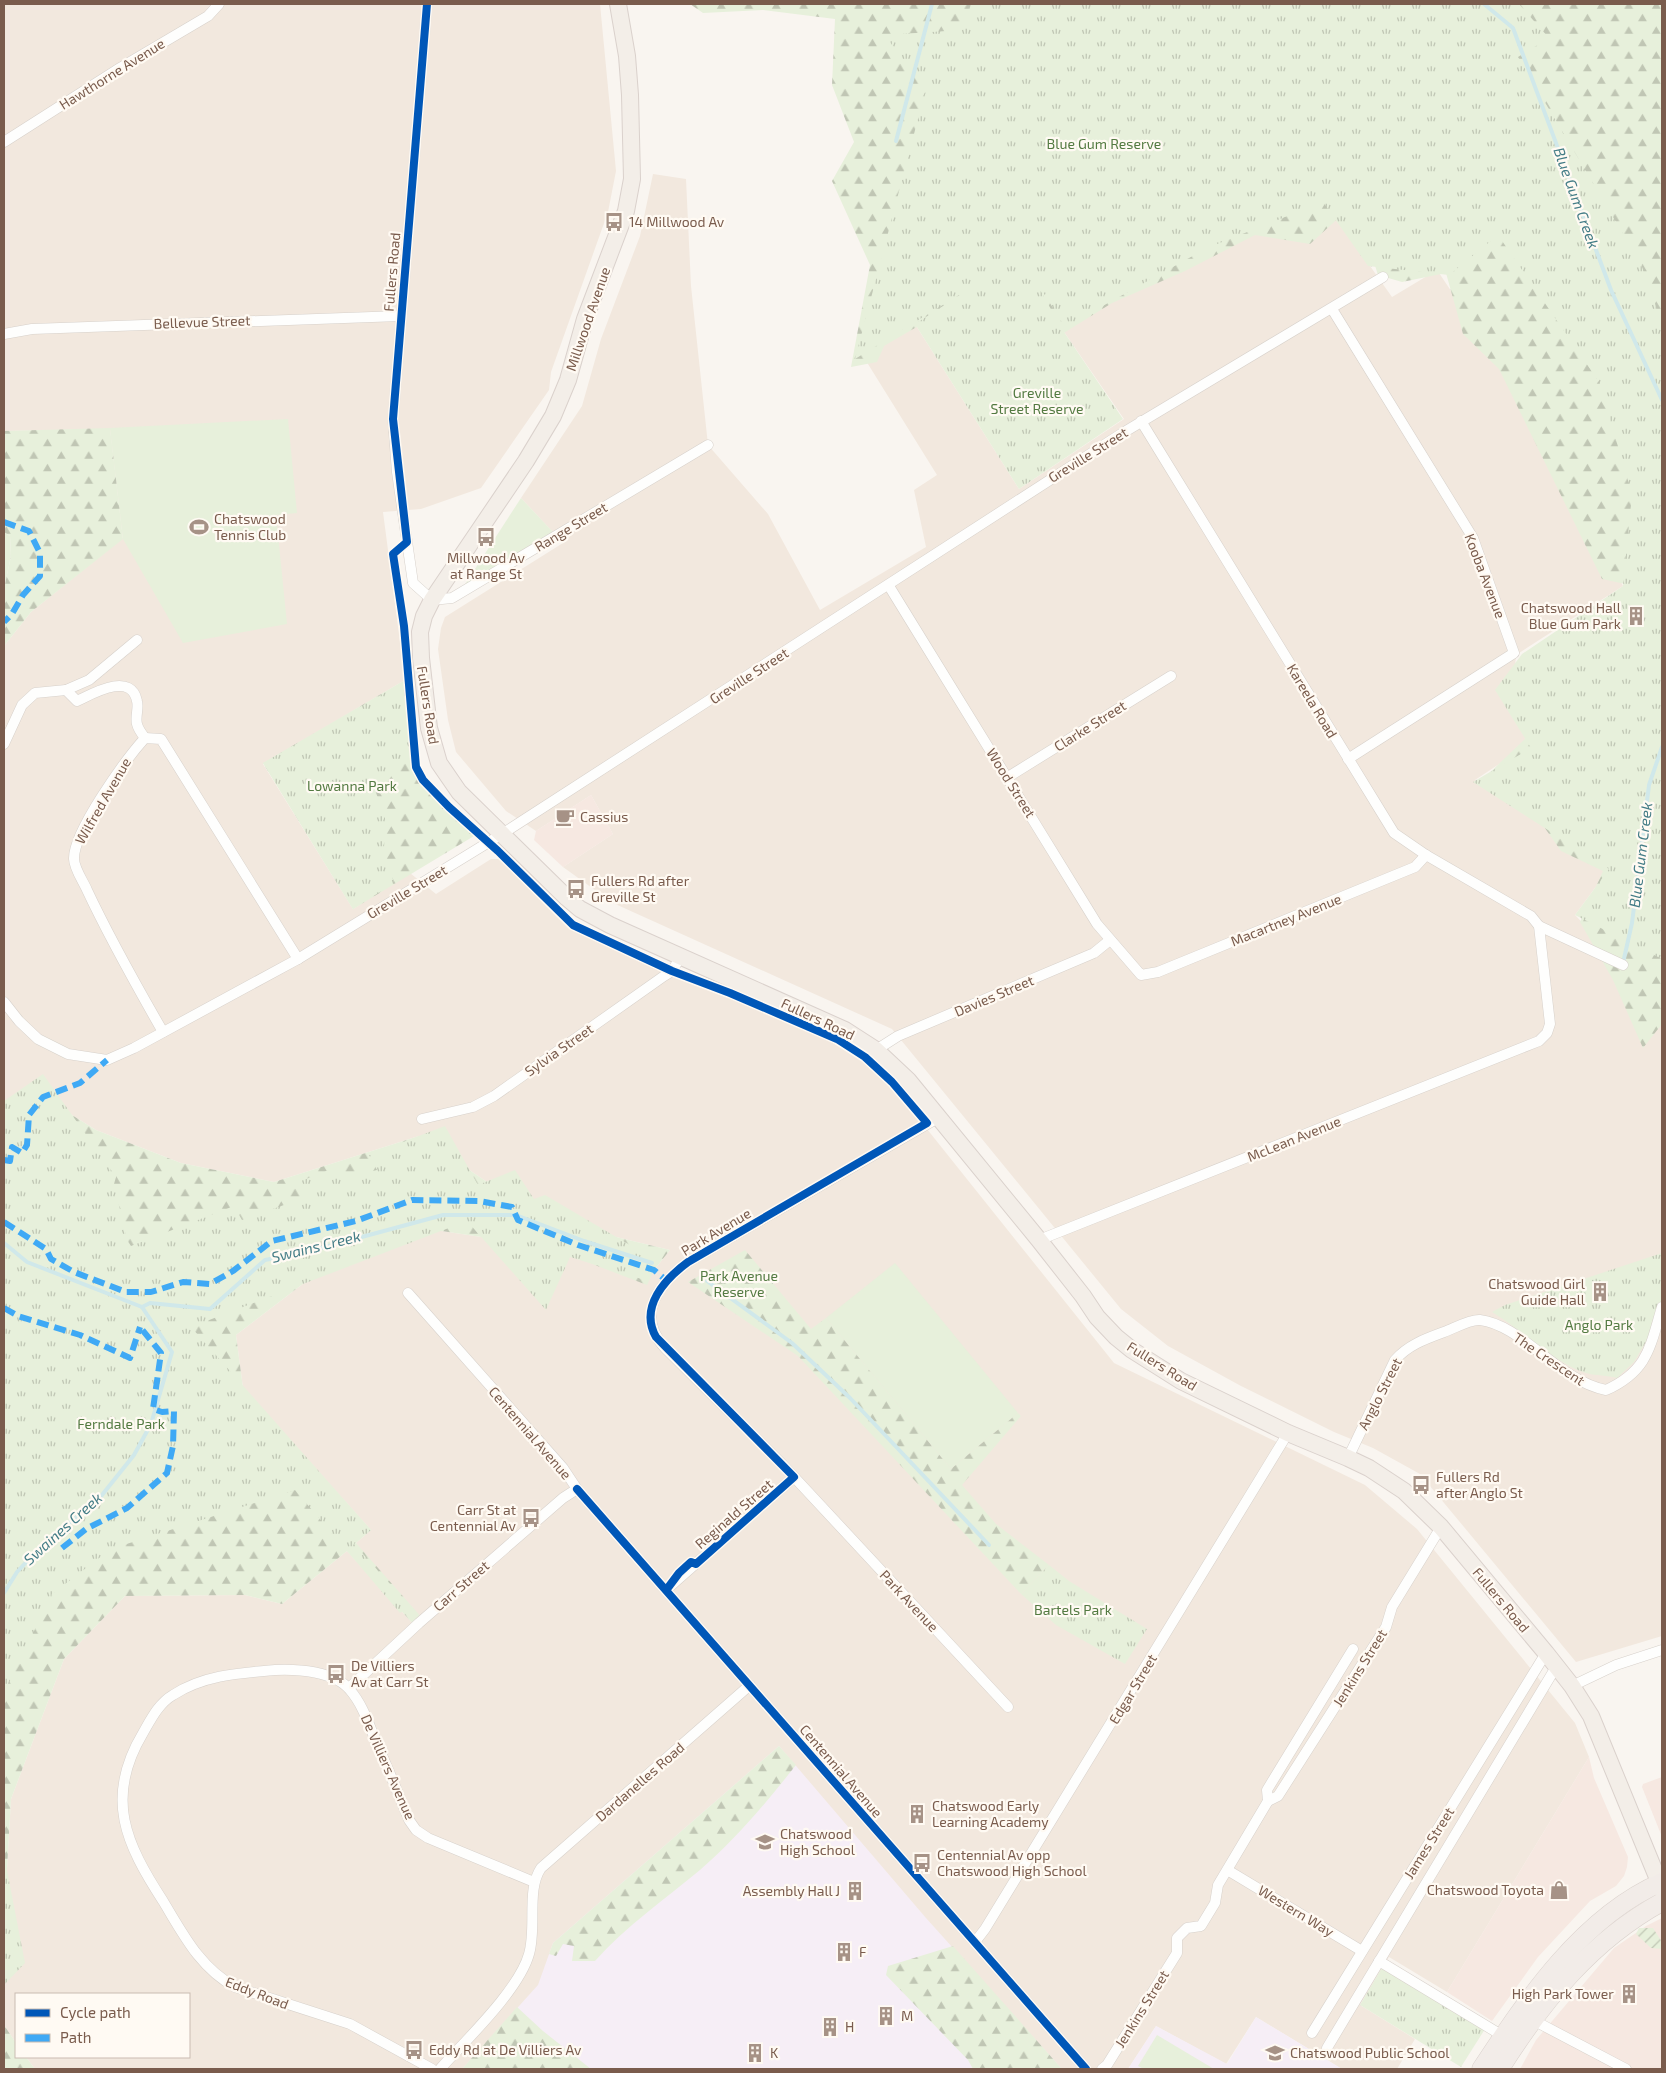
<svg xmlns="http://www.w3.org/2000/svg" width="1666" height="2073" viewBox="0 0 1666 2073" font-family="'Exo 2',sans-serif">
<defs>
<pattern id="forest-firs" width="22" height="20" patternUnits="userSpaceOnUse" patternTransform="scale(1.25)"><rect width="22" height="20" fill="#e7f0db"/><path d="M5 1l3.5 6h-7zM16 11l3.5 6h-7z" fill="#c0c6b4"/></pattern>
<pattern id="park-tufts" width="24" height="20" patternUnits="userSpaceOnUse" patternTransform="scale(1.25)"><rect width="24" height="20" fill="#e7f0db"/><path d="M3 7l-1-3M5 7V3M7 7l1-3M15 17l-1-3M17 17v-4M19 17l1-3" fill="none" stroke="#c0c6b4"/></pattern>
<pattern id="garden-furrows" width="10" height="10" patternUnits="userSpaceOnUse" patternTransform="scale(1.25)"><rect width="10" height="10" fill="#e7f0db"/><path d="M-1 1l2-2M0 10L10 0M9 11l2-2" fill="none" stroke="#c0c6b4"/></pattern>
</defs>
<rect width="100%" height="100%" fill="#f9f5f0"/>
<!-- residential -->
<g fill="#f2e8de">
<polygon points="4,4 600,4 616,171 608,212 551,372 549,390 481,488 421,509 383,512 405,680 263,764 353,909 410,873 436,894 491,859 500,859 573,929 827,1040 850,1052 883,1077 911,1109 1114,1363 1365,1485 1417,1529 1575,1723 1589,1757 1447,1992 1389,1957 1360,2005 1415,2039 1397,2069 1342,2069 1256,2017 1226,2064 1156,2026 1128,2069 35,2069 26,2057 189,2057 189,1994 16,1994 16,2043 4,2025 4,1921 11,1799 64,1659 125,1596 245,1595 282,1604 347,1551 415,1626 356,1543 371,1530 243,1388 236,1335 304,1283 435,1230 548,1247 654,1270 670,1250 583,1229 487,1182 419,1136 274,1182 181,1163 96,1130 43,1097 4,1103 4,646 31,612 123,538 110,429 4,431"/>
<polygon points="653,174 686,179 691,286 708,445 768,514 820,610 926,547 914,490 937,475 863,356 915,324 1019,489 1124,419 1062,329 1207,248 1324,201 1392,297 1437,270 1531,410 1623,586 1516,655 1511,715 1531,743 1475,780 1609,869 1575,915 1623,965 1662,986 1662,1636 1576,1662 1420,1474 1373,1448 1334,1432 1241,1386 1168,1346 1121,1309 892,1029 613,903 563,867 613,834 591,795 536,831 506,811 456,752 448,720 438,649 441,628 445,617 563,543 521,498 582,406 601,339 640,236"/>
</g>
<!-- commercial -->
<g fill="#f6e8e1">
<polygon points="591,795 613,834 563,867 534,840 536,831"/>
<polygon points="1589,1757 1594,1778 1628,1857 1627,1867 1624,1876 1616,1886 1590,1901 1538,1957 1492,2021 1447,1992"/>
<polygon points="1662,1777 1662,1837 1642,1787 1643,1784"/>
<polygon points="1662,1918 1662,2069 1520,2069 1536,2040 1614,1948 1646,1926"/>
</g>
<!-- education -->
<g fill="#f6eef6">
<polygon points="779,1746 926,1918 1062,2069 462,2069 538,1985 553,1943"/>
<polygon points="1256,2017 1342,2069 1128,2069 1156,2026 1227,2064"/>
</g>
<!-- grass -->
<g fill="#e7f0db">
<polygon points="288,419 297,513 276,515 287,624 183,643 123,539 110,428"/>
<polygon points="521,498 553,532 464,586"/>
<polygon points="4,532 10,536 11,556 4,589"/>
<polygon points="895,1263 1018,1413 951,1469 826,1318"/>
<polygon points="1157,2035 1214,2069 1144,2069 1138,2066"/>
</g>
<!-- forest -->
<g fill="url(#forest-firs)">
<polygon points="690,4 1662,4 1662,1024 1643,1048 1613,980 1580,922 1603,871 1561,851 1521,794 1483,779 1526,738 1653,590 1602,579 1499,369 1463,334 1446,273 1402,282 1378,275 1355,203 1310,244 1255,235 1185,271 1112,303 1059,336 920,325 884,346 877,362 851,367 870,265 832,181 854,142 832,85 835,19 763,10 703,13"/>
<polygon points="110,428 123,539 31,612 4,646 4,589 11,556 10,536 4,532 4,431"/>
<polygon points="405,680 406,711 415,776 474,836 353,909 263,763"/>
<polygon points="43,1097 96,1130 181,1163 274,1182 419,1136 487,1182 583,1229 670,1250 654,1270 647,1285 548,1247 435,1230 304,1283 236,1335 243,1388 371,1530 356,1543 423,1619 415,1626 347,1551 282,1604 245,1595 125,1596 64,1659 11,1799 4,1921 4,1103"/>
<polygon points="745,1250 811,1329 826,1318 951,1469 1018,1413 1021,1416 962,1485 996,1524 1049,1565 1021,1594 798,1356 688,1282"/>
<path d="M779 1746 796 1765C766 1803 736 1839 700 1870 664 1900 626 1926 595 1961H572L574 1946 563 1944 556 1956 549 1954 553 1943Z"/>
<polygon points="953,1946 1062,2069 973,2069 968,2060 886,1975 888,1966"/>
<polygon points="517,2007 543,2031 591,2069 462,2069"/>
<polygon points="4,2025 16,2043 16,2057 26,2057 35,2069 4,2069"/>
</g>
<!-- park -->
<g fill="url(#park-tufts)">
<polygon points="970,4 1519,4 1549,38 1518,57 1641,264 1662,323 1662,959 1575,915 1609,869 1473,782 1531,748 1495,690 1522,654 1623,586 1632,494 1599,382 1498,235 1449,275 1368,266 1323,202 1207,248 1065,327 1029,270 1062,329 1123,419 1019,489 915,324 985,279 855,359 925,92 885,35 962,30"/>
<polygon points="403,682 411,755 374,787 385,818 384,850 394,883 353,909 263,763"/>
<polygon points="43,1074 116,1177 114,1184 127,1240 131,1246 234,1206 242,1220 309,1196 301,1181 334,1168 339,1179 377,1170 369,1155 445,1126 478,1185 515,1170 534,1199 545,1195 657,1261 648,1281 570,1257 546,1310 467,1221 191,1327 371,1530 354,1544 410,1606 400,1613 295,1490 111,1549 52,1594 4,1693 4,1101"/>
<path d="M1662 1253V1299L1651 1333 1634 1362 1617 1378C1607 1375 1596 1376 1586 1373 1555 1364 1521 1329 1492 1312L1505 1305Z"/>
<polygon points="1049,1565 1069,1581 1147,1629 1125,1664 1056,1625 1021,1594"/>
<polygon points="4,1855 25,1963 4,1985"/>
<polygon points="1383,1966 1485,2029 1461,2067 1360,2005"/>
</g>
<!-- garden -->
<polygon fill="url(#garden-furrows)" points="1639,1928 1653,1928 1662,1942 1662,1949 1651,1948 1636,1934"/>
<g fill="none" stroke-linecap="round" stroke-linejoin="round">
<!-- stream -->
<g stroke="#d0e8ea" stroke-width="4">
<polyline points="1484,4 1513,28 1611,290 1662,400"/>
<polyline points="896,141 932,4"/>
<polyline points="1623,963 1632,923 1649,785 1662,747"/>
<polyline points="4,1243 27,1262 142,1307 150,1303 210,1309 265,1260 310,1251 443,1215 516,1215 584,1241 652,1263"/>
<polyline points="707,1281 792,1343 850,1398 989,1545"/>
<polyline points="4,1593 17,1572 44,1543 98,1500 134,1455 151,1424 172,1352 142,1307"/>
</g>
<!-- minor casing -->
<g stroke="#d7d1cb" stroke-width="11">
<g id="minor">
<polyline points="427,4 393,419 397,472 413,583 432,600 452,598 708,445"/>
<polyline points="4,142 120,68 208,16 219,4"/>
<polyline points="1332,309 1473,538 1514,653 1348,759"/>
<polyline points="4,334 32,329 400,316"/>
<polyline points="1141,421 1394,833 1426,855 1531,916 1539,926 1623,965"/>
<polyline points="889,586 1097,924 1141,975 1158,972 1415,867 1426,855"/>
<polyline points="66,690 89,680 137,640"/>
<path d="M4 744 22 705 35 693 66 690 77 701C92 694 131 671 137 701 139 708 135 717 137 724 138 729 142 734 145 738"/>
<polyline points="1008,777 1171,676"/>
<polyline points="4,1002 19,1021 38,1039 68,1054 107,1060 134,1048 298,959 502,834 1121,434 1383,277"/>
<path d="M163 1032C136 985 110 939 87 890 83 881 74 868 74 859 73 832 126 759 145 738L161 739 298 959"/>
<polyline points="876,1050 898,1036 1094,953 1110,940"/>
<path d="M938 1118 688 1262C658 1284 635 1315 665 1348L782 1464 1008 1707"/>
<polyline points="422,1119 473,1107 494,1096 664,976 672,971 681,956"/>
<polyline points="1039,1240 1539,1041 1547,1033 1550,1024 1539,926"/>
<polyline points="408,1293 563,1468 577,1489 1086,2069"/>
<path d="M1348 1458 1395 1360C1408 1345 1425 1339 1444 1332 1453 1329 1470 1319 1480 1320 1522 1325 1557 1380 1606 1390 1648 1371 1650 1347 1662 1307"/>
<polyline points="667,1589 794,1477"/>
<polyline points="1572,1686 1616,1665 1662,1650"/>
<polyline points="349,1688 419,1623 563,1498 577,1489"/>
<polyline points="1268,1801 1267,1790 1353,1649"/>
<polyline points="1229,1871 1362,1951"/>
<polyline points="975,1942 985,1929 1288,1433"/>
<polyline points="1379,1961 1503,2036"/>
<polyline points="1529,2018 1626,2069"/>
<polyline points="1312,2033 1546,1653"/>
<polyline points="1327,2048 1556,1667"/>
<path d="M432 2069 350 2024 235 1987C200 1968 183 1934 163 1901 126 1844 104 1798 143 1733 151 1719 159 1703 173 1695 204 1675 240 1673 275 1670 297 1669 335 1671 350 1690 363 1705 369 1725 377 1744 388 1769 399 1795 409 1820L416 1830 428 1838 534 1882"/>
<path d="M440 2069C466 2040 519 1990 529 1954 537 1927 526 1890 541 1868L750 1685"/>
<polyline points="1102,2069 1107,2065 1177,1953 1177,1938 1187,1928 1201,1926 1215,1903 1218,1885 1268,1801 1278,1796 1386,1627 1392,1607 1441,1527"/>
</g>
</g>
<!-- primary casing -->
<g stroke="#dad1cc" stroke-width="18">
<polyline id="primary" points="618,4 627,56 630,95 632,179 626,211 585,319 568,380 553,416 526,461 432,600 424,616 420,632 421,658 429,728 439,763 459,792 567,898 580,909 610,925 845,1030 876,1050 908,1080 1039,1240 1083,1296 1097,1317 1116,1337 1132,1350 1181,1381 1288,1433 1348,1458 1369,1468 1404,1491 1441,1527 1546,1653 1572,1686 1591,1716 1662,1889"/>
</g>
<!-- trunk casing -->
<g stroke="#dad1cc" stroke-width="19">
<g id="trunk">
<path d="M1481 2069C1527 1999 1583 1916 1662 1882"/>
<path d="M1500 2069C1543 2001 1591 1941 1662 1902"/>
</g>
</g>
<!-- minor -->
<use href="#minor" stroke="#fefefd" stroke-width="10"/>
<!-- primary -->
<use href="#primary" stroke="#f3eee8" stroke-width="16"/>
<!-- trunk -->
<use href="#trunk" stroke="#f2ece8" stroke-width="18"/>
<!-- quiet -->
<g stroke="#3fa9f5" stroke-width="6" stroke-dasharray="12 6" stroke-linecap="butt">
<polyline points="4,522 29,531 40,553 40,576 23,595 12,614 4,622"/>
<polyline points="4,1160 10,1161 12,1147 22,1153 27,1145 29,1115 43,1097 80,1083 107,1060"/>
<polyline points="4,1222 46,1249 51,1259 74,1272 126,1292 151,1292 183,1282 210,1284 233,1271 272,1241 356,1221 412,1200 479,1201 512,1207 518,1220 578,1245 654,1270 667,1281"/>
<polyline points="4,1308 18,1316 80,1335 130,1358 140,1327"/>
<polyline points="62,1548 86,1529 127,1508 167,1473 173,1446 174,1411 162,1412 153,1409 161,1353 140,1327"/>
</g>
<!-- cycleway casing -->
<g stroke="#fffaf3" stroke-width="11">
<g id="cycleway">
<path d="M427 4 393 419 407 542 393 554 404 626 416 767 423 780 449 807 498 851 573 925 672 971 730 993 837 1039 865 1057 892 1082 927 1123 688 1262C665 1279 639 1307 656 1337L794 1477 696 1564 691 1562 679 1573 667 1589"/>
<polyline points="577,1489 1086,2069"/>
</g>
</g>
<!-- cycleway -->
<use href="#cycleway" stroke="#0057b8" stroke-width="8"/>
</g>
<!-- icons -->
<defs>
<g id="bus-bare" transform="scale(1.5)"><path d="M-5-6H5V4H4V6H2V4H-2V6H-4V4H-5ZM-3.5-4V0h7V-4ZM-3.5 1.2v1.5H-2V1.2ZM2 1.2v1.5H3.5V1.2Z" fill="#a69286" stroke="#fffaf3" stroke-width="2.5" paint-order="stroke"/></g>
<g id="stadium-bare" transform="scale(1.5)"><path d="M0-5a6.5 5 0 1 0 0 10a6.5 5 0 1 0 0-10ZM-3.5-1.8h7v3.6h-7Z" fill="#a69286" stroke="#fffaf3" stroke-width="2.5" paint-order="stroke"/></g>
<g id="building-bare" transform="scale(1.5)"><path d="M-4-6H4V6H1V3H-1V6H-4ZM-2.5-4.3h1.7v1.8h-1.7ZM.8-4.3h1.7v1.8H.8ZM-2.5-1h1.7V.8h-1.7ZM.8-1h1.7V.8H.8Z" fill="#a69286" stroke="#fffaf3" stroke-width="2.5" paint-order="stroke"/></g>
<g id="cafe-bare" transform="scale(1.5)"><path d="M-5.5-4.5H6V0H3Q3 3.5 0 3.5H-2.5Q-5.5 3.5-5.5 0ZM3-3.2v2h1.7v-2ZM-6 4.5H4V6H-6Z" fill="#a69286" stroke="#fffaf3" stroke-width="2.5" paint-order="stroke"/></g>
<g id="school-bare" transform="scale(1.5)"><path d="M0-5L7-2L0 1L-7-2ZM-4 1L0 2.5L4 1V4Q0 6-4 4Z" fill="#a69286" stroke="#fffaf3" stroke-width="2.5" paint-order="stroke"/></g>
<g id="shop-bare" transform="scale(1.5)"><path d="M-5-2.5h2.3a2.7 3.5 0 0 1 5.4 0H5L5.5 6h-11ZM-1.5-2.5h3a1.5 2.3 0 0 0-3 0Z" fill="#a69286" stroke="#fffaf3" stroke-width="2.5" paint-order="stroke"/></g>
</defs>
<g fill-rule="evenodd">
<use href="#bus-bare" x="614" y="222"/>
<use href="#stadium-bare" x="199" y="527"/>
<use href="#bus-bare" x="486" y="537"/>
<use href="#building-bare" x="1636" y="616"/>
<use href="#cafe-bare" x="565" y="817"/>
<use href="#bus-bare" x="576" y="889"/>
<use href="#building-bare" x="1600" y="1292"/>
<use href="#bus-bare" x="1421" y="1485"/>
<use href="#bus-bare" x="531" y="1518"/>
<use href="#bus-bare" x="336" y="1674"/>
<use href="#building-bare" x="917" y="1814"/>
<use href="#school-bare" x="765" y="1842"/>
<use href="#bus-bare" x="922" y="1863"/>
<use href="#shop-bare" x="1559" y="1890"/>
<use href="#building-bare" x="855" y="1891"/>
<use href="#building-bare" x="844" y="1952"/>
<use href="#building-bare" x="1629" y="1994"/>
<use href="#building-bare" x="886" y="2016"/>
<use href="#building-bare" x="830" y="2027"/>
<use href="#bus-bare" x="414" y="2050"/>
<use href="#building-bare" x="755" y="2053"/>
<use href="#school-bare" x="1275" y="2053"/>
</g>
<g text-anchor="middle" stroke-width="4.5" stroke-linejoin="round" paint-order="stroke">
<!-- street labels -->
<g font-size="14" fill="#7a5c4d" stroke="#fffaf3">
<text transform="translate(112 74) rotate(-32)" y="5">Hawthorne Avenue</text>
<text transform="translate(392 272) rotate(-85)" y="5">Fullers Road</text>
<text transform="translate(588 319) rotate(-71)" y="5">Millwood Avenue</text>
<text transform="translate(202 322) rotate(-2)" y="5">Bellevue Street</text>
<text transform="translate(1088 455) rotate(-32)" y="5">Greville Street</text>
<text transform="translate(571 527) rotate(-31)" y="5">Range Street</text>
<text transform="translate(1485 576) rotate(69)" y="5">Kooba Avenue</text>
<text transform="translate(749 676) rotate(-33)" y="5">Greville Street</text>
<text transform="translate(1312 701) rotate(59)" y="5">Kareela Road</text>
<text transform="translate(428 705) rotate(81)" y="5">Fullers Road</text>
<text transform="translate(1090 726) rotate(-32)" y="5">Clarke Street</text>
<text transform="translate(1011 783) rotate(58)" y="5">Wood Street</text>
<text transform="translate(103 801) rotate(-60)" y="5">Wilfred Avenue</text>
<text transform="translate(407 892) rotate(-31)" y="5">Greville Street</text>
<text transform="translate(1286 920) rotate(-22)" y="5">Macartney Avenue</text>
<text transform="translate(994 996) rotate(-23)" y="5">Davies Street</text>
<text transform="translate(818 1019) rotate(25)" y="5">Fullers Road</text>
<text transform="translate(559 1050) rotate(-35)" y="5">Sylvia Street</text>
<text transform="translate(1294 1139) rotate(-22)" y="5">McLean Avenue</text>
<text transform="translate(716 1232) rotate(-31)" y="5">Park Avenue</text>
<text transform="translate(1549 1359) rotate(34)" y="5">The Crescent</text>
<text transform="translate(1162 1366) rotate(32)" y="5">Fullers Road</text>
<text transform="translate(1380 1394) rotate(-63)" y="5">Anglo Street</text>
<text transform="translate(530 1433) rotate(49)" y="5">Centennial Avenue</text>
<text transform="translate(734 1514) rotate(-41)" y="5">Reginald Street</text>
<text transform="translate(461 1586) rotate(-41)" y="5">Carr Street</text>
<text transform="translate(1501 1600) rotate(50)" y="5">Fullers Road</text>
<text transform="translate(909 1601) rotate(47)" y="5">Park Avenue</text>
<text transform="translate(1360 1668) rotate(-58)" y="5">Jenkins Street</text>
<text transform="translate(1133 1689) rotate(-59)" y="5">Edgar Street</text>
<text transform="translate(388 1767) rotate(66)" y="5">De Villiers Avenue</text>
<text transform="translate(841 1771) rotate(49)" y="5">Centennial Avenue</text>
<text transform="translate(640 1782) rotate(-41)" y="5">Dardanelles Road</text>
<text transform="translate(1429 1843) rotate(-58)" y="5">James Street</text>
<text transform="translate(1296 1911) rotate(31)" y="5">Western Way</text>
<text transform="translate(257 1993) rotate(21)" y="5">Eddy Road</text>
<text transform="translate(1142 2009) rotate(-58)" y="5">Jenkins Street</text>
</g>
<!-- park labels -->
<g font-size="14" fill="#537a41" stroke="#fffaf3">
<text x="1104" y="149">Blue Gum Reserve</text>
<text x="1037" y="398">Greville<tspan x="1037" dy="16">Street Reserve</tspan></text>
<text x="352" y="791">Lowanna Park</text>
<text x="739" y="1281">Park Avenue<tspan x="739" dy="16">Reserve</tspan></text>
<text x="1599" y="1330">Anglo Park</text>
<text x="121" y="1429">Ferndale Park</text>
<text x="1073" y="1615">Bartels Park</text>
</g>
<!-- poi labels -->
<g font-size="14" fill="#7a5c4d" stroke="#fffaf3" text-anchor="start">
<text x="629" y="227">14 Millwood Av</text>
<text x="214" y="524">Chatswood<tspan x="214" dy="16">Tennis Club</tspan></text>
<text x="486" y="563" text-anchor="middle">Millwood Av<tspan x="486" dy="16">at Range St</tspan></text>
<text x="1621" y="613" text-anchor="end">Chatswood Hall<tspan x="1621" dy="16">Blue Gum Park</tspan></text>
<text x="580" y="822">Cassius</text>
<text x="591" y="886">Fullers Rd after<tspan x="591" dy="16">Greville St</tspan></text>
<text x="1585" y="1289" text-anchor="end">Chatswood Girl<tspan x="1585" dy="16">Guide Hall</tspan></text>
<text x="1436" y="1482">Fullers Rd<tspan x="1436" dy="16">after Anglo St</tspan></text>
<text x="516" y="1515" text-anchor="end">Carr St at<tspan x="516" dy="16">Centennial Av</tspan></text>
<text x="351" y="1671">De Villiers<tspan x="351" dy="16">Av at Carr St</tspan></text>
<text x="932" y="1811">Chatswood Early<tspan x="932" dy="16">Learning Academy</tspan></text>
<text x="780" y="1839">Chatswood<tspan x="780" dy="16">High School</tspan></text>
<text x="937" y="1860">Centennial Av opp<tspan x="937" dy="16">Chatswood High School</tspan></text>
<text x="1544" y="1895" text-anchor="end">Chatswood Toyota</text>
<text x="840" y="1896" text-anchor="end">Assembly Hall J</text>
<text x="859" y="1957">F</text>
<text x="1614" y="1999" text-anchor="end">High Park Tower</text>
<text x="901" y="2021">M</text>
<text x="845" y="2032">H</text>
<text x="429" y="2055">Eddy Rd at De Villiers Av</text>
<text x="770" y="2058">K</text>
<text x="1290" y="2058">Chatswood Public School</text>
</g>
<!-- water labels -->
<g font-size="15" font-style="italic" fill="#437c86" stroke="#fffaf3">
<text transform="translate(1576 198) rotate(70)" y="5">Blue Gum Creek</text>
<text transform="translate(1641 855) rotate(-83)" y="5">Blue Gum Creek</text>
<text transform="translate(316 1247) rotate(-14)" y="5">Swains Creek</text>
<text transform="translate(63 1529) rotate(-42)" y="5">Swaines Creek</text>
</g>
</g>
<!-- border -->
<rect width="1666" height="2073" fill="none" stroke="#7a5c4d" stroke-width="10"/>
<!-- legend -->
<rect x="15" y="1993" width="175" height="65" fill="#fffaf3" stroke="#cabbb1"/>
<rect x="25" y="2009" width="25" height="8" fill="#0057b8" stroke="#cabbb1"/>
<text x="60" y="2018" font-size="15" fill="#7a5c4d">Cycle path</text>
<rect x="25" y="2034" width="25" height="8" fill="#3fa9f5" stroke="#cabbb1"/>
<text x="60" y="2043" font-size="15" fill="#7a5c4d">Path</text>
</svg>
